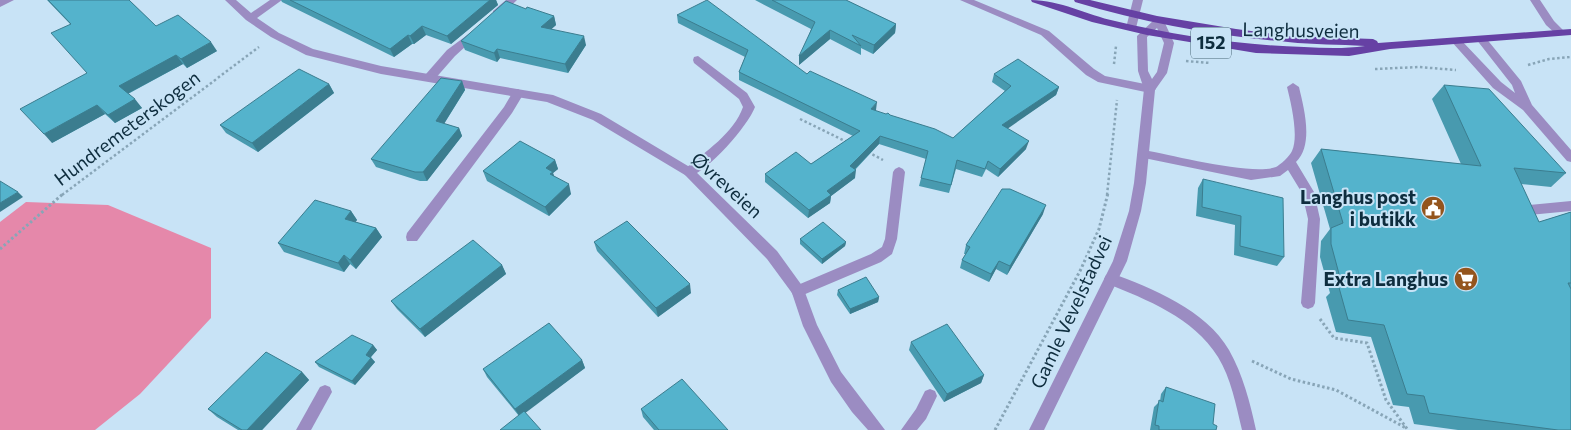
<svg xmlns="http://www.w3.org/2000/svg" width="1571" height="430" viewBox="0 0 1571 430" font-family="Commissioner,sans-serif">
<rect width="100%" height="100%" fill="#c8e3f6"/>
<!-- forest -->
<polygon fill="#e588aa" points="26,202 108,205 211,248 211,318 140,394 95,430 0,430 0,222"/>
<g fill="none" stroke-linecap="round" stroke-linejoin="round">
<!-- path-far1 -->
<g stroke="#88a5b7" stroke-width="2.5" stroke-dasharray="2.5 2.5" stroke-linecap="butt">
<polyline points="1186,61 1210,63"/>
<polyline points="1114,64 1116,46"/>
<polyline points="1528,65 1549,59 1571,57"/>
<polyline points="1375,69 1419,67 1456,70"/>
<polyline points="800,119 849,143"/>
<polyline points="868,152 883,160"/>
<polyline points="62,195 259,47"/>
<polyline points="1107,195 1117,100"/>
</g>
<!-- path -->
<g stroke="#88a5b7" stroke-width="3" stroke-dasharray="2.5 2.5" stroke-linecap="butt">
<polyline points="0,249 64,193"/>
<polyline points="1320,319 1334,338 1367,343 1386,400 1408,430"/>
<polyline points="1252,361 1291,379 1336,390 1406,428"/>
<polyline points="995,430 1081,269 1099,229 1108,193"/>
</g>
<!-- service -->
<g fill="#9b8cc2" fill-rule="evenodd">
<polygon points="0,0 14,0 0,7"/>
<polygon points="506,0 517,0 501,15 493,15 493,11"/>
<polygon points="960,0 974,0 1049,31 1094,69 1105,76 1150,85 1156,89 1150,93 1098,82 1086,75 1041,35"/>
<polygon points="1530,0 1540,0 1554,21 1566,33 1565,35 1557,35 1546,25"/>
<polygon points="474,30 479,33 478,35 455,56 434,80 426,80 425,77 426,74 447,50"/>
<path d="M698 56 747 93 755 107C748 126 708 171 689 177L685 175 683 172 685 169C705 152 734 133 743 107L739 99 694 63 693 60 694 57Z"/>
<path d="M1293 83 1299 87C1304 109 1314 144 1296 162L1314 192 1320 219 1315 303 1313 307 1308 309 1303 307 1301 303 1308 219 1302 193 1288 170 1280 176 1251 180 1144 158 1138 154 1144 150C1172 155 1252 176 1276 167 1280 165 1290 156 1292 151 1299 136 1291 103 1287 87Z"/>
<polygon points="518,89 524,93 512,113 417,241 407,241 406,237 407,233 504,107 514,90"/>
<polygon points="899,167 903,169 905,172 897,239 892,254 881,262 803,295 798,297 793,295 791,291 793,287 871,254 882,247 885,239 893,172 895,169"/>
<polygon points="1571,201 1571,211 1520,216 1516,214 1514,211 1516,208 1520,206"/>
<path d="M1111 273C1152 288 1206 310 1229 350 1243 375 1250 402 1256 430H1242C1236 405 1231 378 1218 357 1193 317 1147 300 1106 283L1104 279 1106 275Z"/>
<polygon points="325,385 330,387 332,392 311,430 296,430 320,387"/>
<polygon points="930,389 935,391 937,396 926,419 917,430 901,430 916,409 925,391"/>
</g>
<!-- minor -->
<g fill="#9b8cc2" fill-rule="evenodd">
<polygon points="225,0 236,0 251,13 270,0 282,0 257,18 279,33 313,49 381,66 553,95 601,114 693,169 777,251 803,287 817,325 841,372 885,430 868,430 852,412 831,382 803,326 792,293 767,259 685,175 593,120 547,102 381,74 306,55 271,37 246,20"/>
<polygon points="1133,0 1143,0 1136,28 1131,31 1126,28"/>
<polygon points="1481,36 1485,37 1521,81 1532,105 1571,150 1571,162 1567,161 1523,110 1493,88 1451,41 1452,39 1460,39 1501,82 1515,93 1512,85 1476,39"/>
</g>
<!-- tertiary -->
<path fill="#9b8cc2" fill-rule="evenodd" d="M1159 18 1164 21 1174 43 1167 73 1155 90 1146 183 1141 211 1127 261 1044 430H1029L1113 261 1129 211 1134 183 1144 89 1138 71 1137 36 1155 19ZM1157 28 1164 43 1157 72 1152 79 1148 71 1147 37Z"/>
<!-- primary -->
<path fill="#6641a4" fill-rule="evenodd" d="M1031 0C1060 0 1087 15 1115 21 1177 36 1240 45 1304 47 1324 48 1344 49 1365 46 1339 44 1314 45 1288 42 1216 36 1145 23 1075 2L1074 0H1090L1157 16 1236 29 1289 36 1373 39 1377 41 1378 43 1571 29V35L1390 49 1349 56 1256 53 1147 35 1092 22 1032 2Z"/>
</g>
<!-- wall -->
<g fill="#489aaf">
<polygon points="47,0 129,0 156,26 217,51 187,68 183,64 128,94 142,108 115,123 105,114 52,143 87,74 70,24"/>
<polygon points="281,0 496,0 498,5 451,44 426,35 414,44 412,44 394,57 282,2"/>
<polygon points="755,0 846,0 896,24 895,33 873,54 861,48 861,55 830,39 799,65 811,29"/>
<polygon points="526,9 554,16 556,25 551,29 586,45 568,73 500,58 497,62 465,50 461,41"/>
<polygon points="677,15 807,74 876,110 875,111 953,138 1005,91 992,82 994,74 1059,87 1056,95 1007,128 1026,149 998,177 986,169 982,177 956,169 949,193 919,186 926,159 879,144 855,170 855,178 831,196 830,203 808,218 765,182 765,174 811,164 853,136 739,80 739,72 745,57 678,23"/>
<polygon points="462,81 465,90 444,124 459,128 462,136 427,181 420,181 376,167 371,159"/>
<polygon points="329,84 334,93 258,152 226,133 220,125"/>
<polygon points="1444,85 1566,173 1551,187 1521,184 1539,222 1571,212 1571,430 1458,430 1414,424 1409,407 1393,405 1371,337 1336,332 1326,297 1330,293 1320,257 1321,241 1330,229 1311,163 1321,149 1461,164 1432,99"/>
<polygon points="555,160 558,169 553,173 554,177 571,194 549,216 487,181 483,171"/>
<polygon points="1203,179 1284,257 1277,266 1234,255 1235,225 1196,216 1198,188"/>
<polygon points="351,211 357,220 355,222 376,228 382,237 356,269 350,264 344,272 284,252 278,243"/>
<polygon points="1043,214 1007,275 996,269 989,282 960,268 962,260 966,254 964,254 966,245"/>
<polygon points="800,239 846,242 845,246 822,264 800,244"/>
<polygon points="594,242 691,293 658,317 597,251"/>
<polygon points="502,265 506,274 425,337 397,309 391,301"/>
<polygon points="838,290 879,297 878,302 850,314 837,295"/>
<polygon points="911,342 984,375 981,383 944,402 909,350"/>
<polygon points="373,345 377,350 371,357 375,362 355,385 319,367 315,362"/>
<polygon points="582,360 585,368 525,412 519,416 487,377 483,369"/>
<polygon points="302,372 309,380 262,430 238,430 217,417 208,409"/>
<polygon points="1166,387 1213,424 1216,430 1150,430 1154,407 1160,401 1161,394"/>
<polygon points="641,409 728,430 654,430 643,417"/>
</g>
<!-- shaded-wall -->
<g fill="#3b7d8f">
<polygon points="490,0 496,0 498,5 451,44 447,36"/>
<polygon points="554,16 556,25 544,36 541,27"/>
<polygon points="896,24 895,33 873,54 874,45"/>
<polygon points="422,26 426,35 414,44 410,36"/>
<polygon points="830,30 830,39 799,65 799,56"/>
<polygon points="408,35 412,44 394,57 390,49"/>
<polygon points="584,36 586,45 568,73 565,64"/>
<polygon points="211,42 217,51 187,68 181,59"/>
<polygon points="497,49 500,58 497,62 494,53"/>
<polygon points="176,55 183,64 127,94 119,86"/>
<polygon points="462,81 465,90 440,130 436,121"/>
<polygon points="329,84 334,93 258,152 252,143"/>
<polygon points="1059,87 1056,95 1000,134 1002,125"/>
<polygon points="135,99 142,108 115,123 108,115"/>
<polygon points="877,102 876,110 870,118 871,109"/>
<polygon points="97,105 105,114 52,143 44,134"/>
<polygon points="459,128 462,136 427,181 423,172"/>
<polygon points="880,136 879,144 850,174 850,166"/>
<polygon points="1029,141 1026,149 998,177 1000,169"/>
<polygon points="555,160 558,169 553,173 556,181 546,168"/>
<polygon points="856,170 855,178 831,196 830,203 808,218 809,210 827,191"/>
<polygon points="569,184 571,194 549,216 545,207"/>
<polygon points="18,192 23,197 0,212 0,203"/>
<polygon points="1046,205 1043,214 1007,275 1010,266"/>
<polygon points="351,211 357,220 351,228 345,219"/>
<polygon points="376,228 382,237 356,269 350,260"/>
<polygon points="846,242 845,246 822,264 822,259"/>
<polygon points="344,255 350,264 344,272 338,263"/>
<polygon points="999,261 996,269 989,282 991,274"/>
<polygon points="502,265 506,274 425,337 420,329"/>
<polygon points="690,284 691,293 658,317 656,308"/>
<polygon points="879,297 878,302 850,314 850,309"/>
<polygon points="373,345 377,350 369,359 366,355"/>
<polygon points="371,358 375,362 355,385 352,381"/>
<polygon points="582,360 585,368 520,417 515,409"/>
<polygon points="302,372 309,380 262,430 247,430"/>
<polygon points="984,375 981,383 944,402 947,394"/>
</g>
<!-- building -->
<g fill="#54b3cc" stroke="#3b7d8f">
<polygon points="48,0 129,0 156,26 178,15 211,42 181,59 176,55 119,86 135,99 108,115 97,105 44,134 20,109 87,73 51,33 71,24"/>
<polygon points="290,0 490,0 447,36 422,26 410,36 408,35 390,49"/>
<polygon points="707,0 807,74 810,71 877,102 871,109 886,114 888,113 890,115 935,129 953,138 1011,86 994,74 1018,59 1059,87 1002,125 1029,141 1000,169 988,161 985,169 957,160 951,185 921,178 928,151 880,136 850,166 856,170 827,191 831,195 809,210 765,174 796,152 811,164 860,131 739,72 748,50 677,15"/>
<polygon points="772,0 846,0 896,24 874,45 852,35 861,46 830,30 799,56 815,22"/>
<polygon points="506,1 526,9 527,7 554,16 541,27 584,36 565,64 497,49 494,53 461,41"/>
<polygon points="299,69 329,84 252,143 220,125"/>
<polygon points="441,78 462,81 436,121 459,128 423,172 415,172 371,159"/>
<polygon points="1444,85 1489,89 1566,173 1514,168 1539,222 1571,212 1571,283 1568,283 1571,289 1571,430 1558,430 1429,413 1424,396 1407,394 1384,325 1348,320 1338,284 1342,285 1331,244 1331,228 1343,223 1321,149 1481,166"/>
<polygon points="520,141 555,160 546,168 553,172 550,174 569,184 545,207 483,171"/>
<polygon points="1203,179 1283,198 1284,257 1240,246 1241,216 1202,207"/>
<polygon points="0,181 18,192 0,203"/>
<polygon points="1002,189 1010,189 1046,205 1010,266 999,261 991,274 962,260 970,247 966,245"/>
<polygon points="315,200 351,211 345,219 376,228 350,260 344,255 338,263 278,243"/>
<polygon points="627,221 690,284 656,308 594,242"/>
<polygon points="823,222 846,242 822,259 800,239"/>
<polygon points="473,240 502,265 420,329 391,301"/>
<polygon points="866,277 879,297 850,309 838,290"/>
<polygon points="549,323 582,360 515,409 483,369"/>
<polygon points="947,324 984,375 947,394 911,342"/>
<polygon points="352,335 373,345 366,355 371,358 352,381 315,362"/>
<polygon points="266,352 302,372 247,430 242,430 208,409"/>
<polygon points="682,379 728,430 659,430 641,409"/>
<polygon points="1166,387 1215,404 1213,424 1217,426 1216,430 1159,430 1159,426 1155,425 1159,400 1163,402"/>
<polygon points="524,411 541,430 500,430"/>
</g>
<!-- icons -->
<defs>
<g id="civic-disc" transform="scale(1.25)"><circle r="9.5" fill="#94551d" stroke="#c8e3f6"/><path d="M-.6-6.5H3V-4.5H.6V-3L4-1V1h2V6H-6V1h2V-1L-.6-3ZM-1.2 2.5V6h2.4V2.5Z" fill="#fff"/></g>
<g id="supermarket-disc" transform="scale(1.25)"><circle r="9.5" fill="#94551d" stroke="#c8e3f6"/><path d="M-6-5.5h2.5l.6 2H6L4.5 2H-2.5L-4.4-4H-6ZM-1.5 3.2a1.3 1.3 0 1 0 .1 0ZM3 3.2a1.3 1.3 0 1 0 .1 0Z" fill="#fff"/></g>
</defs>
<g fill-rule="evenodd">
<use href="#civic-disc" x="1433" y="208"/>
<use href="#supermarket-disc" x="1466" y="279"/>
</g>
<g text-anchor="middle" stroke-width="4" stroke-linejoin="round" paint-order="stroke">
<!-- shield labels -->
<rect fill="#c8e3f6" stroke="#466475" stroke-width="1" x="1191" y="27.5" width="40" height="31" rx="4"/>
<g font-size="18" font-weight="bold" fill="#0e2d3e">
<text x="1211" y="49">152</text>
</g>
<!-- street labels -->
<g font-size="19" fill="#0e2d3e" stroke="#c8e3f6">
<text transform="translate(1301 30) rotate(1)" y="7">Langhusveien</text>
<text transform="translate(127 128) rotate(-37)" y="7">Hundremeterskogen</text>
<text transform="translate(727 185) rotate(42)" y="7">Øvreveien</text>
<text transform="translate(1071 312) rotate(-65)" y="7">Gamle Vevelstadvei</text>
</g>
<!-- poi labels -->
<g font-size="19" font-weight="bold" fill="#0e2d3e" stroke="#c8e3f6" text-anchor="end">
<text x="1416" y="204">Langhus post<tspan x="1416" dy="22">i butikk</tspan></text>
<text x="1448" y="286">Extra Langhus</text>
</g>
</g>
</svg>
